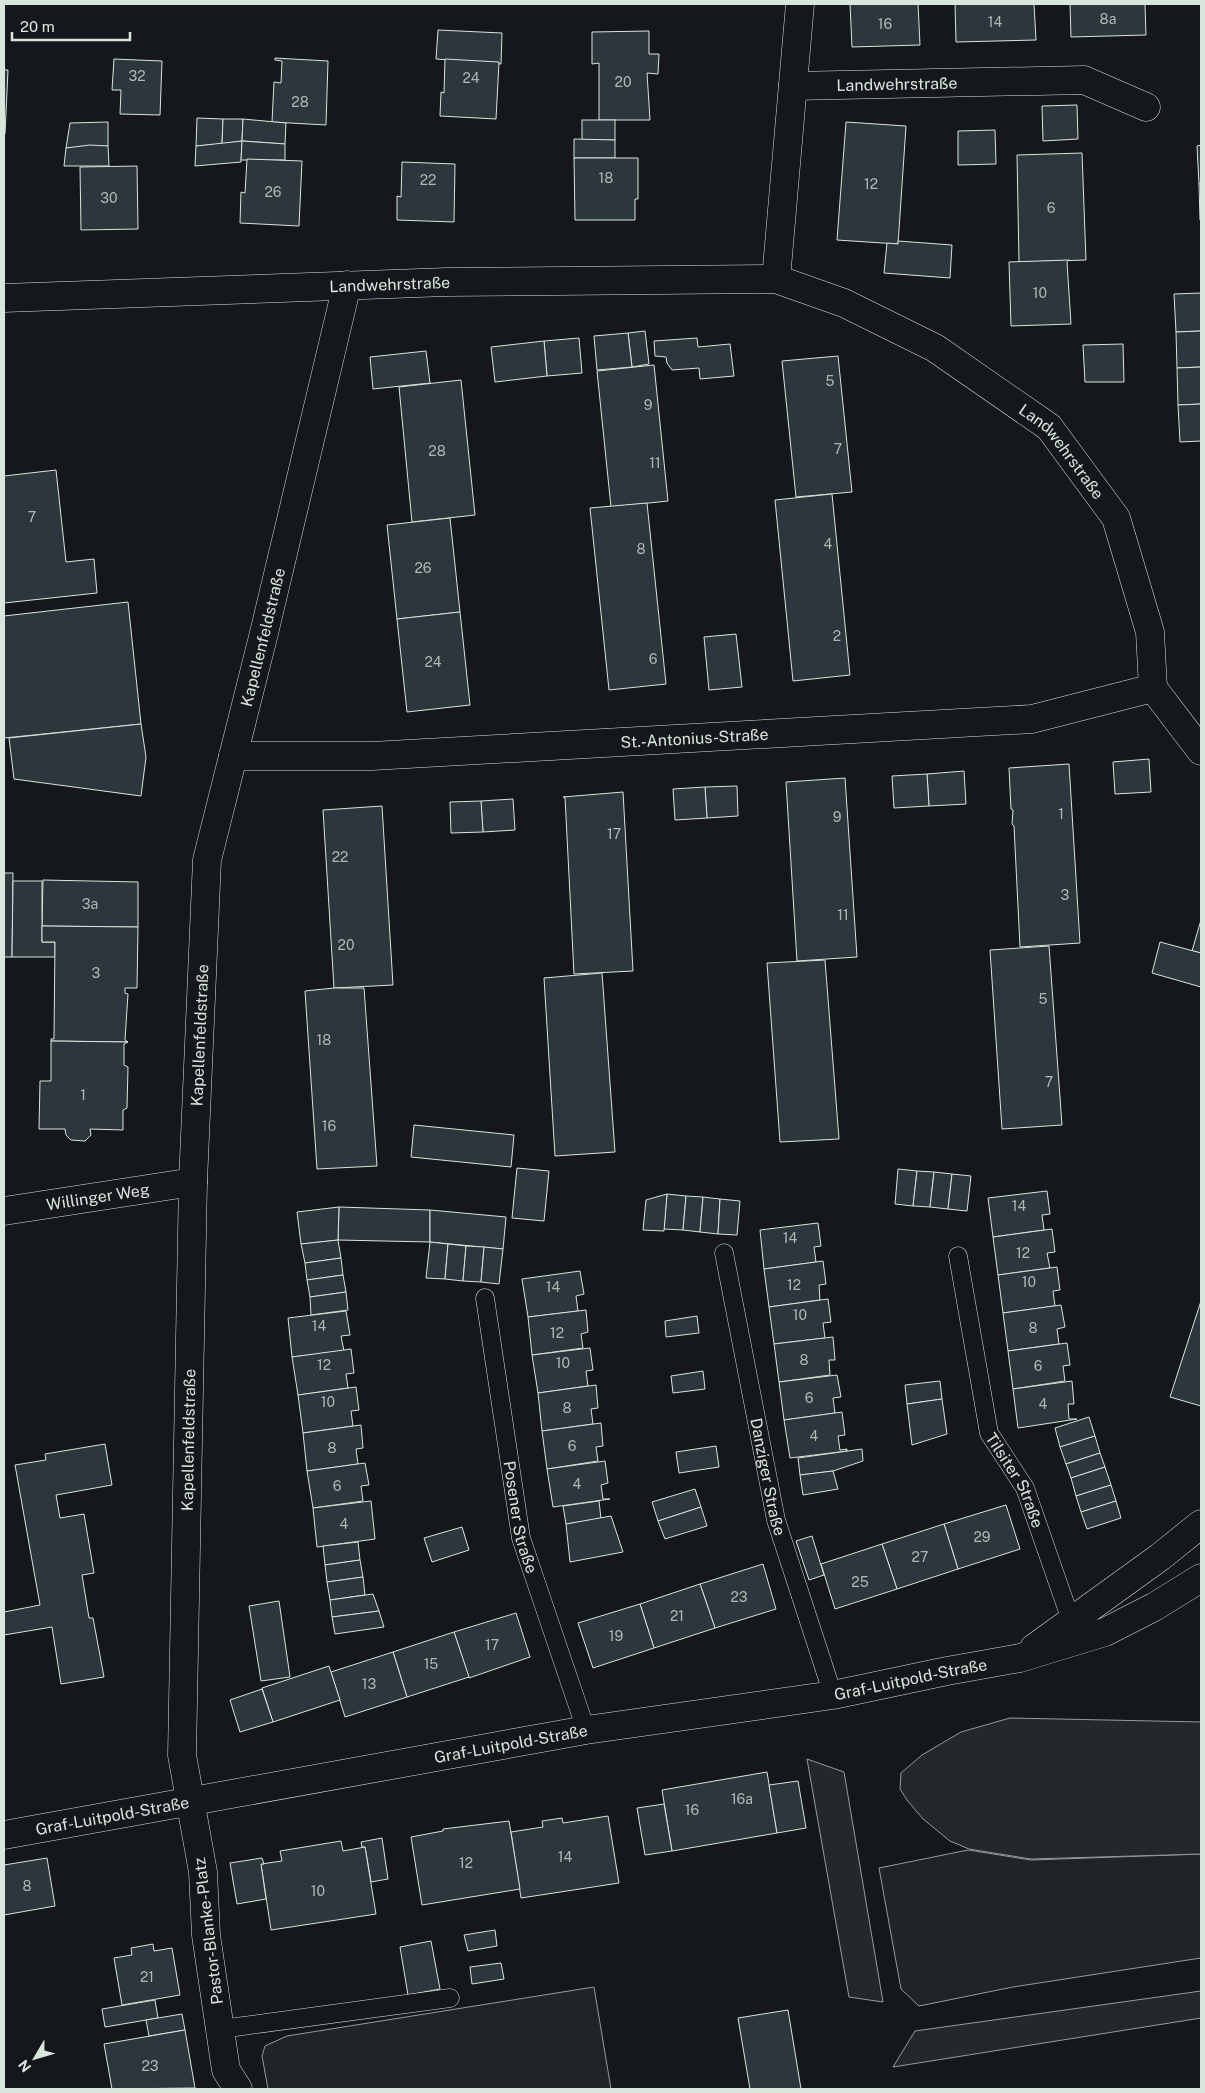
<svg xmlns="http://www.w3.org/2000/svg" width="1205" height="2093" viewBox="0 0 1205 2093" font-family="'Public Sans',sans-serif">
<rect width="100%" height="100%" fill="#14181c"/>
<!-- green -->
<g fill="#202428" stroke="#939e99">
<polygon points="968,1850 1031,1860 1201,1854 1201,1958 1013,1987 919,2006 901,1989 879,1868"/>
<polygon points="594,1987 611,2089 268,2089 262,2056 265,2046 287,2036"/>
</g>
<!-- parking -->
<g fill="#24282b" stroke="#939e99">
<polygon points="1010,1718 1201,1722 1201,1854 1031,1859 969,1849 950,1841 923,1819 907,1800 900,1789 901,1773 922,1755 961,1732"/>
<polygon points="807,1759 844,1772 883,2002 849,1997"/>
<polygon points="1201,1991 1201,2018 893,2067 915,2031"/>
</g>
<!-- building -->
<g fill="#2c363c" stroke="#d8e6dc">
<polygon points="850,4 918,4 920,45 852,47"/>
<polygon points="955,4 1034,4 1036,40 956,42"/>
<polygon points="1070,4 1145,4 1146,35 1071,37"/>
<polygon points="438,30 502,33 501,64 436,59"/>
<polygon points="649,31 649,54 659,54 658,74 647,73 650,120 599,120 599,63 592,64 592,32"/>
<polygon points="275,58 328,61 326,125 272,122 274,82 281,83 282,61 275,60"/>
<polygon points="114,59 162,61 160,115 120,114 121,90 112,90"/>
<polygon points="445,59 499,62 496,119 440,116 441,92 444,93"/>
<polygon points="4,70 8,70 5,134 4,134"/>
<polygon points="1077,105 1078,139 1043,141 1042,106"/>
<polygon points="197,118 223,119 222,144 196,146"/>
<polygon points="223,119 243,119 242,141 222,144"/>
<polygon points="243,119 286,123 285,144 242,141"/>
<rect x="582" y="120" width="33" height="20"/>
<polygon points="108,122 108,146 66,148 70,123"/>
<polygon points="846,122 906,126 898,244 837,240"/>
<polygon points="995,130 996,164 958,165 958,131"/>
<polygon points="574,139 615,140 615,158 574,158"/>
<polygon points="242,141 241,162 195,166 196,146"/>
<polygon points="242,141 285,144 285,160 241,160"/>
<polygon points="90,145 108,146 109,166 64,166 66,148"/>
<polygon points="1201,145 1201,184 1199,184 1197,146"/>
<polygon points="1082,153 1086,260 1019,262 1017,155"/>
<polygon points="574,158 638,158 638,199 635,199 635,220 575,220"/>
<polygon points="247,159 302,161 299,226 240,223 241,192 245,193"/>
<polygon points="402,162 455,164 454,222 397,220 397,196 401,197"/>
<polygon points="137,166 138,229 81,230 80,167"/>
<polygon points="1199,184 1201,184 1201,220 1200,220"/>
<polygon points="898,241 952,245 950,278 884,273 887,243 898,244"/>
<polygon points="1069,260 1067,262 1071,324 1011,326 1009,262"/>
<polygon points="1201,293 1201,331 1176,332 1174,294"/>
<polygon points="645,331 649,364 632,367 628,333"/>
<polygon points="1201,331 1201,367 1177,368 1176,332"/>
<polygon points="628,333 632,367 597,370 594,336"/>
<polygon points="579,338 582,373 547,376 544,341"/>
<polygon points="697,338 698,347 730,344 734,376 700,379 699,368 672,370 667,363 666,357 655,356 654,341"/>
<polygon points="544,341 547,376 495,382 491,347"/>
<polygon points="1123,344 1124,382 1085,382 1083,345"/>
<polygon points="426,351 430,383 373,389 370,357"/>
<polygon points="838,356 852,492 796,497 782,361"/>
<polygon points="654,365 668,501 611,507 597,371"/>
<polygon points="1201,367 1201,404 1178,405 1177,368"/>
<polygon points="461,380 475,515 412,522 399,387"/>
<polygon points="1201,404 1201,441 1180,442 1178,405"/>
<polygon points="56,470 66,562 94,559 97,593 4,603 4,476"/>
<polygon points="832,494 850,675 793,681 775,500"/>
<polygon points="647,503 666,684 609,690 590,508"/>
<polygon points="450,518 460,612 397,619 387,525"/>
<polygon points="128,602 141,724 4,738 4,616"/>
<polygon points="460,612 470,705 407,712 397,619"/>
<polygon points="736,634 742,687 709,690 704,637"/>
<polygon points="141,724 146,757 141,796 14,779 9,738"/>
<polygon points="1149,759 1151,792 1115,794 1113,762"/>
<polygon points="1069,764 1080,943 1020,947 1014,826 1012,824 1013,810 1011,809 1009,768"/>
<polygon points="964,771 966,804 929,806 927,774"/>
<polygon points="927,774 929,806 894,808 892,776"/>
<polygon points="845,778 857,957 797,961 786,782"/>
<polygon points="737,786 738,816 707,818 705,787"/>
<polygon points="705,787 707,818 675,820 673,789"/>
<polygon points="623,792 633,971 574,974 565,797 563,797"/>
<polygon points="513,799 515,830 483,832 481,801"/>
<polygon points="481,801 483,832 451,833 450,802"/>
<polygon points="382,806 393,985 334,988 323,810"/>
<polygon points="4,873 13,873 12,957 4,957"/>
<polygon points="43,880 138,882 138,927 42,926"/>
<polygon points="13,881 42,881 42,942 55,942 55,957 12,957"/>
<polygon points="1201,920 1201,953 1192,951"/>
<polygon points="42,926 138,927 137,988 125,988 125,993 128,994 125,1040 128,1042 51,1041 51,1039 54,1039 55,942 42,942"/>
<polygon points="1160,942 1201,953 1201,987 1152,973"/>
<polygon points="1049,946 1062,1125 1002,1129 990,950"/>
<polygon points="825,960 839,1139 780,1142 767,963"/>
<polygon points="602,973 615,1152 555,1156 544,978"/>
<polygon points="334,988 364,988 377,1166 317,1169 305,991"/>
<polygon points="51,1041 128,1042 124,1044 124,1065 128,1067 127,1108 123,1110 123,1130 90,1129 91,1135 85,1141 71,1140 66,1135 65,1129 39,1129 40,1081 51,1081"/>
<polygon points="414,1125 514,1135 511,1167 411,1157"/>
<polygon points="517,1168 549,1171 544,1221 512,1218"/>
<polygon points="898,1169 917,1171 913,1206 895,1204"/>
<polygon points="917,1171 934,1172 930,1207 913,1206"/>
<polygon points="934,1172 952,1174 948,1209 930,1207"/>
<polygon points="952,1174 971,1176 967,1211 948,1209"/>
<polygon points="1047,1191 1050,1214 1042,1215 1044,1230 993,1237 988,1198"/>
<polygon points="667,1194 686,1196 683,1230 664,1229"/>
<polygon points="667,1194 664,1231 643,1230 646,1200"/>
<polygon points="686,1196 703,1197 700,1232 683,1230"/>
<polygon points="703,1197 720,1199 718,1234 700,1232"/>
<polygon points="720,1199 740,1201 737,1235 718,1234"/>
<polygon points="339,1207 430,1210 430,1242 338,1240"/>
<polygon points="339,1207 338,1240 301,1244 297,1212"/>
<polygon points="430,1210 506,1217 503,1249 430,1242"/>
<polygon points="818,1223 821,1246 814,1247 816,1262 764,1269 760,1230"/>
<polygon points="1052,1229 1055,1252 1047,1253 1050,1268 998,1275 993,1237"/>
<polygon points="338,1240 341,1258 305,1263 301,1244"/>
<polygon points="430,1242 448,1244 445,1279 426,1278"/>
<polygon points="448,1244 466,1246 463,1281 445,1279"/>
<polygon points="466,1246 484,1247 481,1282 463,1281"/>
<polygon points="484,1247 503,1249 499,1284 481,1282"/>
<polygon points="341,1258 343,1275 307,1280 305,1263"/>
<polygon points="823,1261 826,1284 819,1285 820,1300 769,1307 764,1269"/>
<polygon points="1057,1267 1060,1290 1053,1291 1055,1306 1003,1313 998,1275"/>
<polygon points="580,1271 584,1294 576,1296 578,1311 528,1317 522,1279"/>
<polygon points="343,1275 346,1292 310,1297 307,1280"/>
<polygon points="346,1292 348,1310 311,1315 310,1297"/>
<polygon points="828,1299 831,1322 823,1323 825,1338 774,1344 769,1307"/>
<polygon points="1201,1301 1201,1406 1170,1397"/>
<polygon points="1061,1305 1065,1327 1057,1329 1059,1344 1008,1351 1003,1313"/>
<polygon points="586,1310 588,1332 581,1334 583,1348 532,1355 528,1317"/>
<polygon points="346,1311 350,1335 341,1336 344,1351 292,1357 288,1318"/>
<polygon points="697,1316 699,1333 666,1337 665,1321"/>
<polygon points="833,1337 835,1360 829,1360 830,1375 779,1382 774,1344"/>
<polygon points="1067,1343 1070,1365 1063,1366 1065,1381 1013,1389 1008,1351"/>
<polygon points="590,1348 593,1370 586,1371 588,1386 538,1393 532,1355"/>
<polygon points="351,1349 354,1373 346,1374 348,1388 298,1395 292,1357"/>
<polygon points="703,1371 705,1389 673,1393 671,1376"/>
<polygon points="837,1375 841,1397 833,1398 835,1413 784,1420 779,1382"/>
<polygon points="940,1381 942,1399 907,1404 905,1385"/>
<polygon points="1072,1381 1074,1404 1068,1404 1069,1419 1077,1419 1018,1428 1013,1389"/>
<polygon points="596,1385 598,1408 591,1409 593,1424 542,1431 538,1393"/>
<polygon points="356,1387 359,1410 351,1411 353,1426 303,1433 298,1395"/>
<polygon points="942,1399 947,1434 912,1445 907,1404"/>
<polygon points="842,1412 845,1435 838,1436 840,1450 847,1449 847,1451 790,1458 784,1420"/>
<polygon points="1089,1417 1095,1436 1060,1447 1055,1428"/>
<polygon points="601,1423 603,1446 596,1447 598,1461 547,1469 542,1431"/>
<polygon points="361,1425 363,1448 356,1449 358,1464 307,1471 303,1433"/>
<polygon points="1095,1436 1100,1453 1066,1464 1060,1447"/>
<polygon points="105,1444 112,1485 56,1495 60,1518 84,1514 94,1573 82,1575 89,1618 93,1618 104,1677 61,1684 52,1627 4,1635 4,1612 40,1605 15,1465 46,1460 45,1454"/>
<polygon points="716,1446 719,1467 679,1473 676,1452"/>
<polygon points="862,1449 863,1461 833,1471 800,1475 798,1458"/>
<polygon points="1100,1453 1105,1467 1071,1478 1066,1464"/>
<polygon points="605,1461 608,1483 601,1485 603,1499 610,1499 553,1507 547,1469"/>
<polygon points="365,1463 369,1485 361,1486 363,1501 313,1508 307,1471"/>
<polygon points="1105,1467 1111,1485 1076,1496 1071,1478"/>
<polygon points="833,1471 838,1489 803,1495 800,1475"/>
<polygon points="1111,1485 1116,1501 1081,1512 1076,1496"/>
<polygon points="695,1489 701,1507 658,1521 652,1502"/>
<polygon points="371,1501 375,1539 317,1547 313,1508"/>
<polygon points="599,1501 601,1519 566,1524 563,1506"/>
<polygon points="1116,1501 1121,1518 1087,1529 1081,1512"/>
<polygon points="1006,1505 1020,1549 958,1569 944,1524"/>
<polygon points="701,1507 707,1526 665,1539 658,1521"/>
<polygon points="611,1516 623,1552 570,1562 566,1524"/>
<polygon points="944,1524 958,1569 897,1589 882,1544"/>
<polygon points="462,1527 469,1550 432,1562 424,1538"/>
<polygon points="812,1536 824,1575 809,1580 796,1541"/>
<polygon points="358,1542 360,1560 325,1565 323,1546"/>
<polygon points="882,1544 897,1589 835,1609 821,1564"/>
<polygon points="360,1560 363,1577 327,1582 325,1565"/>
<polygon points="763,1564 776,1609 715,1628 700,1584"/>
<polygon points="363,1577 365,1595 330,1600 327,1582"/>
<polygon points="700,1584 715,1628 654,1648 640,1604"/>
<polygon points="373,1594 379,1611 332,1617 330,1600"/>
<polygon points="279,1601 290,1677 261,1681 249,1606"/>
<polygon points="640,1604 654,1648 593,1668 578,1623"/>
<polygon points="379,1611 384,1627 335,1634 332,1617"/>
<polygon points="516,1613 530,1657 469,1678 454,1632"/>
<polygon points="454,1632 469,1677 407,1697 393,1652"/>
<polygon points="393,1652 407,1697 345,1717 331,1672"/>
<polygon points="329,1666 340,1700 273,1722 262,1688"/>
<polygon points="262,1689 273,1722 240,1732 230,1700"/>
<polygon points="767,1772 777,1833 672,1851 662,1790"/>
<polygon points="798,1781 806,1828 777,1833 769,1785"/>
<polygon points="664,1804 672,1851 645,1855 637,1808"/>
<polygon points="608,1816 619,1883 521,1898 511,1832 543,1827 542,1821 562,1818 563,1823"/>
<polygon points="509,1821 520,1889 422,1905 411,1837 443,1831 443,1829"/>
<polygon points="382,1838 388,1879 371,1882 365,1847 362,1847 361,1842"/>
<polygon points="341,1841 343,1851 365,1847 376,1914 271,1930 261,1864 282,1861 280,1851"/>
<polygon points="47,1858 55,1906 4,1915 4,1865"/>
<polygon points="262,1858 264,1864 261,1864 266,1899 237,1904 230,1863"/>
<polygon points="495,1930 497,1946 468,1951 464,1935"/>
<polygon points="431,1941 440,1989 408,1995 400,1947"/>
<polygon points="153,1944 154,1951 172,1948 180,1995 122,2005 114,1958 132,1955 131,1948"/>
<polygon points="501,1963 504,1979 472,1984 470,1967"/>
<polygon points="155,2000 158,2018 105,2027 102,2009"/>
<polygon points="788,2010 801,2089 750,2089 738,2018"/>
<polygon points="182,2014 185,2030 149,2036 146,2020"/>
<polygon points="185,2030 195,2088 112,2089 104,2044"/>
</g>
<g fill="none" stroke-linecap="round" stroke-linejoin="round">
<!-- service casing -->
<g stroke="#d8e6dc" stroke-width="19">
<g id="service">
<path id="s1" d="M724 1253 776 1520 833 1695"/>
<path id="s2" d="M958 1256 989 1433 1025 1488 1074 1629"/>
<path id="s3" d="M485 1298 521 1538 586 1730"/>
<polyline points="221,2029 450,1998"/>
</g>
</g>
<!-- minor casing -->
<g stroke="#d8e6dc" stroke-width="29">
<g id="minor">
<path id="s4" d="M793 86 1084 80 1146 107"/>
<polyline points="776,279 800,4"/>
<path id="s5" d="M4 298 447 282 776 279 844 303 935 348 1049 427 1116 518 1150 632 1153 688 1201 751"/>
<path id="s6" d="M233 756H372L1032 719 1153 688"/>
<path id="s7" d="M4 1211 193 1182"/>
<path id="s8" d="M238 2089 226 2070 206 1935 203 1872 182 1755 193 1182 207 860 264 633 347 285"/>
</g>
</g>
<!-- tertiary casing -->
<g stroke="#d8e6dc" stroke-width="29">
<g id="tertiary">
<polyline points="1034,1648 1160,1557 1201,1524"/>
<path id="s9" d="M4 1835 586 1730 833 1695 947 1671 1020 1658 1105 1632 1154 1607 1201 1578"/>
</g>
</g>
<!-- service -->
<use href="#service" stroke="#14181c" stroke-width="18"/>
<!-- minor -->
<use href="#minor" stroke="#14181c" stroke-width="28"/>
<!-- tertiary -->
<use href="#tertiary" stroke="#14181c" stroke-width="28"/>
</g>
<g text-anchor="middle" stroke-width="4" stroke-linejoin="round" paint-order="stroke">
<!-- number labels -->
<g font-size="14" fill="#adbab4">
<text x="1108" y="24">8a</text>
<text x="995" y="27">14</text>
<text x="885" y="29">16</text>
<text x="137" y="81">32</text>
<text x="471" y="83">24</text>
<text x="623" y="87">20</text>
<text x="300" y="107">28</text>
<text x="606" y="183">18</text>
<text x="428" y="185">22</text>
<text x="871" y="189">12</text>
<text x="273" y="197">26</text>
<text x="109" y="203">30</text>
<text x="1051" y="213">6</text>
<text x="1040" y="298">10</text>
<text x="830" y="386">5</text>
<text x="648" y="410">9</text>
<text x="838" y="454">7</text>
<text x="437" y="456">28</text>
<text x="655" y="468">11</text>
<text x="32" y="522">7</text>
<text x="828" y="549">4</text>
<text x="641" y="554">8</text>
<text x="423" y="573">26</text>
<text x="837" y="641">2</text>
<text x="653" y="664">6</text>
<text x="433" y="667">24</text>
<text x="1061" y="819">1</text>
<text x="837" y="822">9</text>
<text x="614" y="839">17</text>
<text x="340" y="862">22</text>
<text x="1065" y="900">3</text>
<text x="90" y="909">3a</text>
<text x="843" y="920">11</text>
<text x="346" y="950">20</text>
<text x="96" y="978">3</text>
<text x="1043" y="1004">5</text>
<text x="324" y="1045">18</text>
<text x="1049" y="1087">7</text>
<text x="83" y="1100">1</text>
<text x="329" y="1131">16</text>
<text x="1019" y="1211">14</text>
<text x="790" y="1243">14</text>
<text x="1023" y="1258">12</text>
<text x="1029" y="1287">10</text>
<text x="794" y="1290">12</text>
<text x="553" y="1292">14</text>
<text x="800" y="1320">10</text>
<text x="319" y="1331">14</text>
<text x="1033" y="1333">8</text>
<text x="557" y="1338">12</text>
<text x="804" y="1365">8</text>
<text x="563" y="1368">10</text>
<text x="324" y="1370">12</text>
<text x="1038" y="1371">6</text>
<text x="809" y="1403">6</text>
<text x="328" y="1407">10</text>
<text x="1043" y="1409">4</text>
<text x="567" y="1413">8</text>
<text x="814" y="1441">4</text>
<text x="572" y="1451">6</text>
<text x="332" y="1453">8</text>
<text x="577" y="1489">4</text>
<text x="337" y="1491">6</text>
<text x="344" y="1529">4</text>
<text x="982" y="1542">29</text>
<text x="920" y="1562">27</text>
<text x="860" y="1587">25</text>
<text x="739" y="1602">23</text>
<text x="677" y="1621">21</text>
<text x="616" y="1641">19</text>
<text x="492" y="1650">17</text>
<text x="431" y="1669">15</text>
<text x="369" y="1689">13</text>
<text x="742" y="1804">16a</text>
<text x="692" y="1815">16</text>
<text x="565" y="1862">14</text>
<text x="466" y="1868">12</text>
<text x="27" y="1891">8</text>
<text x="318" y="1896">10</text>
<text x="147" y="1982">21</text>
<text x="150" y="2071">23</text>
</g>
<!-- street labels -->
<g font-size="16" fill="#d8e6dc" stroke="#14181c">
<text dy="6" stroke="none"><textPath href="#s4" startOffset="104">Landwehrstraße</textPath></text>
<text dy="6" stroke="none"><textPath href="#s5" startOffset="386">Landwehrstraße</textPath></text>
<text dy="6" stroke="none"><textPath href="#s5" startOffset="1111">Landwehrstraße</textPath></text>
<text dy="6" stroke="none"><textPath href="#s8" startOffset="1466">Kapellenfeldstraße</textPath></text>
<text dy="6" stroke="none"><textPath href="#s6" startOffset="462">St.-Antonius-Straße</textPath></text>
<text dy="6" stroke="none"><textPath href="#s8" startOffset="1061">Kapellenfeldstraße</textPath></text>
<text dy="6" stroke="none"><textPath href="#s7" startOffset="95">Willinger Weg</textPath></text>
<text dy="6" stroke="none"><textPath href="#s8" startOffset="656">Kapellenfeldstraße</textPath></text>
<text dy="6" stroke="none"><textPath href="#s1" startOffset="228">Danziger Straße</textPath></text>
<text dy="6" stroke="none"><textPath href="#s2" startOffset="234">Tilsiter Straße</textPath></text>
<text dy="6" stroke="none"><textPath href="#s3" startOffset="222">Posener Straße</textPath></text>
<text dy="6" stroke="none"><textPath href="#s9" startOffset="920">Graf-Luitpold-Straße</textPath></text>
<text dy="6" stroke="none"><textPath href="#s9" startOffset="515">Graf-Luitpold-Straße</textPath></text>
<text dy="6" stroke="none"><textPath href="#s9" startOffset="110">Graf-Luitpold-Straße</textPath></text>
<text transform="translate(208 1931) rotate(-97)" y="6">Pastor-Blanke-Platz</text>
</g>
</g>
<!-- border -->
<rect width="1205" height="2093" fill="none" stroke="#d8e6dc" stroke-width="10"/>
<!-- north arrow -->
<g transform="translate(35 2058) rotate(232)" stroke="#14181c" stroke-width="4" paint-order="stroke">
<path d="M0-4L9 19L0 12L-9 19Z" fill="#d8e6dc"/>
<text y="-8" font-size="14" font-weight="bold" text-anchor="middle" fill="#d8e6dc">N</text>
</g>
<!-- scale -->
<path d="M12 32v8h118v-8" fill="none" stroke="#d8e6dc" stroke-width="2.5"/>
<text x="20" y="32" font-size="15" fill="#d8e6dc" stroke="#14181c" stroke-width="4" paint-order="stroke">20 m</text>
</svg>
